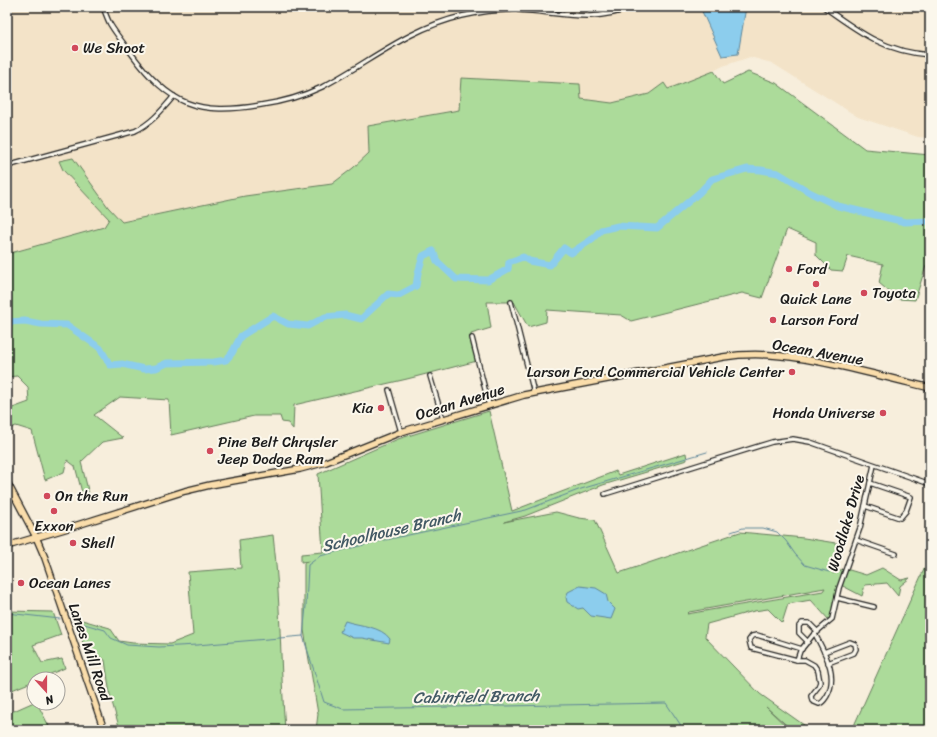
<svg xmlns="http://www.w3.org/2000/svg" width="937" height="737" viewBox="0 0 937 737" font-family="Sriracha,sans-serif">
<rect width="100%" height="100%" fill="#f7eedc"/>
<filter id="ink" filterUnits="userSpaceOnUse"><feTurbulence type="fractalNoise" baseFrequency=".025" numOctaves="2"/><feDisplacementMap in="SourceGraphic" scale="8" xChannelSelector="R" yChannelSelector="G"/><feConvolveMatrix kernelMatrix="1 2 1 2 8 2 1 2 1" color-interpolation-filters="sRGB"/></filter>
<g filter="url(#ink)">
<!-- built -->
<polygon fill="#f3e3c8" points="7,7 930,7 930,138 918,137 858,117 772,63 750,57 723,66 702,77 668,89 664,83 649,94 612,103 581,99 580,84 461,78 459,110 368,126 369,153 353,168 332,184 245,196 113,224 7,254"/>
<!-- green -->
<g fill="#acdb9a" stroke="#647c5b" fill-rule="evenodd">
<polygon points="714,71 723,84 748,72 776,83 865,149 930,155 930,267 926,266 915,300 898,299 879,283 883,264 848,256 843,271 831,270 816,255 816,242 787,229 762,298 742,293 631,321 621,315 547,310 546,322 528,327 514,302 487,302 491,328 471,334 477,361 407,379 294,405 293,429 288,423 282,422 280,416 254,416 171,435 169,400 120,397 94,415 123,438 102,442 81,462 89,494 84,500 75,466 67,460 64,472 45,480 32,431 16,426 7,429 7,410 29,402 28,387 17,376 7,377 7,254 104,227 109,219 63,170 59,161 73,158 108,207 122,222 245,196 332,184 353,168 369,153 368,126 459,110 461,78 580,84 581,99 612,103 649,94 664,83 668,89"/>
<path d="M489 411 512 511 616 471 618 475 686 453 687 460 603 485 525 516 504 522 556 512 579 518 595 520 619 573 740 532 804 538 842 544 833 574 835 571 846 569 866 575 882 568 901 580 910 578 900 586 898 596 887 583 865 585 862 596 841 585 829 620 811 600 788 604 782 623 768 609 754 611 707 624 705 637 760 694 811 730H792L766 707 790 730H316L318 714 304 630V563L310 561 301 562V554L323 552 318 474 398 439ZM825 588 823 591 687 614 689 612Z"/>
<path d="M273 535C281 600 280 665 285 730H120L110 695 105 660 84 646 75 618 110 628 119 641 133 643 170 644 193 635 188 572 241 568 239 540Z"/>
<polygon points="930,556 930,730 852,730"/>
<polygon points="7,611 53,612 61,635 33,645 42,663 62,659 65,668 38,679 34,679 34,681 7,692"/>
<polygon points="34,702 34,703 37,703 51,730 7,730 7,714"/>
</g>
<!-- water -->
<g fill="#8ccded" stroke="#5f8699">
<polygon points="700,7 746,7 738,54 722,56"/>
<polygon points="580,586 596,588 606,594 608,602 615,609 611,619 591,616 583,608 578,609 567,602 566,597 568,592"/>
<path d="M345 621C360 626 381 626 390 639L389 643 362 638H353L340 632Z"/>
</g>
<g fill="none" stroke-linecap="round" stroke-linejoin="round">
<!-- stream -->
<g stroke="#5f8699" stroke-width="1">
<polyline points="731,532 743,528 763,528 777,532 786,541 795,554 805,565 829,572"/>
<polyline points="7,613 60,619"/>
<polyline points="74,621 105,630 111,638 127,645 159,647 197,645 303,636 306,606 308,565 320,556 371,543 526,510 581,489 707,452"/>
<polyline points="303,636 324,702 343,709 666,703 684,730"/>
</g>
<!-- river -->
<polyline stroke="#8ccded" stroke-width="7" points="7,322 25,321 41,324 67,325 100,348 110,365 122,364 144,369 156,368 167,363 214,362 226,360 232,353 241,336 273,316 288,324 308,326 325,317 345,315 361,319 388,294 399,295 416,286 418,273 423,256 433,251 437,261 456,279 488,280 508,269 509,262 523,257 529,261 550,265 564,248 571,253 591,240 601,230 618,226 657,228 700,192 712,179 747,169 761,170 778,173 811,193 838,206 905,222 930,221"/>
<!-- street casing -->
<g stroke="#1c1c1c" stroke-width="6">
<g id="street">
<path d="M103 7C105 12 107 18 110 24 116 34 124 44 131 53 169 105 198 116 261 105 282 102 303 96 322 87 370 62 407 29 462 16 480 12 500 9 519 10 559 12 592 24 632 7"/>
<path d="M824 7C859 32 885 52 930 55"/>
<path d="M7 166 135 131C152 123 162 110 174 96"/>
<polyline points="511,302 534,393"/>
<polyline points="472,338 489,405"/>
<polyline points="430,376 443,419"/>
<polyline points="389,390 401,432"/>
<polyline points="605,494 772,442 793,439 810,442 930,484"/>
<polyline points="865,506 900,518 906,511 911,497 870,483"/>
<polyline points="856,540 896,554"/>
<polyline points="837,598 874,607"/>
<polyline points="808,642 799,633 799,626 802,623 809,623 818,632"/>
<path d="M802 649 757 635 752 636 749 640 751 648 797 660H805L814 665 818 671 820 682 818 687 811 696 812 701 819 704C823 703 825 699 827 696 839 675 824 652 815 634"/>
<polyline points="824,652 850,642 855,644 856,649 854,653 828,663"/>
<polyline points="797,660 800,651 813,635 832,619 839,588 860,528 874,465"/>
</g>
</g>
<!-- primary casing -->
<g stroke="#1c1c1c" stroke-width="8">
<g id="primary">
<polyline points="7,482 36,537 45,558 104,730"/>
<path d="M7 546 68 528 185 491 210 485 300 469 326 462 401 432 524 395 723 357C761 351 798 357 835 365 867 372 898 380 930 388"/>
</g>
</g>
<!-- street -->
<use href="#street" stroke="#fbf7ec" stroke-width="3.5"/>
<!-- primary -->
<use href="#primary" stroke="#faddab" stroke-width="5.5"/>
</g>
</g>
<!-- markers -->
<g fill="#d1495b" stroke="#fbf7ec" stroke-width="1.5">
<circle cx="75" cy="48" r="4"/>
<circle cx="789" cy="269" r="4"/>
<circle cx="816" cy="284" r="4"/>
<circle cx="864" cy="293" r="4"/>
<circle cx="773" cy="320" r="4"/>
<circle cx="792" cy="372" r="4"/>
<circle cx="381" cy="408" r="4"/>
<circle cx="883" cy="413" r="4"/>
<circle cx="210" cy="451" r="4"/>
<circle cx="47" cy="496" r="4"/>
<circle cx="54" cy="511" r="4"/>
<circle cx="73" cy="543" r="4"/>
<circle cx="21" cy="583" r="4"/>
</g>
<g text-anchor="middle" stroke-width="4" stroke-linejoin="round" paint-order="stroke">
<!-- poi labels -->
<g font-size="15" fill="#1c1c1c" stroke="#fbf7ec" text-anchor="start">
<text x="83" y="53">We Shoot</text>
<text x="797" y="274">Ford</text>
<text x="872" y="298">Toyota</text>
<text x="816" y="304" text-anchor="middle">Quick Lane</text>
<text x="781" y="325">Larson Ford</text>
<text x="784" y="377" text-anchor="end">Larson Ford Commercial Vehicle Center</text>
<text x="373" y="413" text-anchor="end">Kia</text>
<text x="875" y="418" text-anchor="end">Honda Universe</text>
<text x="218" y="447">Pine Belt Chrysler<tspan x="218" dy="17">Jeep Dodge Ram</tspan></text>
<text x="55" y="501">On the Run</text>
<text x="54" y="531" text-anchor="middle">Exxon</text>
<text x="81" y="548">Shell</text>
<text x="29" y="588">Ocean Lanes</text>
</g>
<!-- street labels -->
<g font-size="15" fill="#1c1c1c" stroke="#fbf7ec">
<text transform="translate(818 352) rotate(10)" y="5">Ocean Avenue</text>
<text transform="translate(460 402) rotate(-17)" y="5">Ocean Avenue</text>
<text transform="translate(846 523) rotate(-74)" y="5">Woodlake Drive</text>
<text transform="translate(90 652) rotate(71)" y="5">Lanes Mill Road</text>
</g>
<!-- water labels -->
<g font-size="16" font-style="italic" fill="#435a65" stroke="#fbf7ec">
<text transform="translate(391 530) rotate(-13)" y="6">Schoolhouse Branch</text>
<text transform="translate(476 696) rotate(-1)" y="6">Cabinfield Branch</text>
</g>
</g>
<!-- margin -->
<rect width="937" height="737" fill="none" stroke="#fbf7ec" stroke-width="24"/>
<rect x="12" y="12" width="913" height="713" fill="none" stroke="#1c1c1c" stroke-width="1.5" filter="url(#ink)"/>
<!-- north arrow -->
<g transform="translate(46 691) rotate(159)"><circle r="19" fill="#fbf7ec" stroke="#a29f99"/>
<path d="M0-3L7 15L0 10L-7 15Z" fill="#d1495b"/>
<text y="-6" font-size="11" font-weight="bold" text-anchor="middle" fill="#1c1c1c">N</text>
</g>
</svg>
